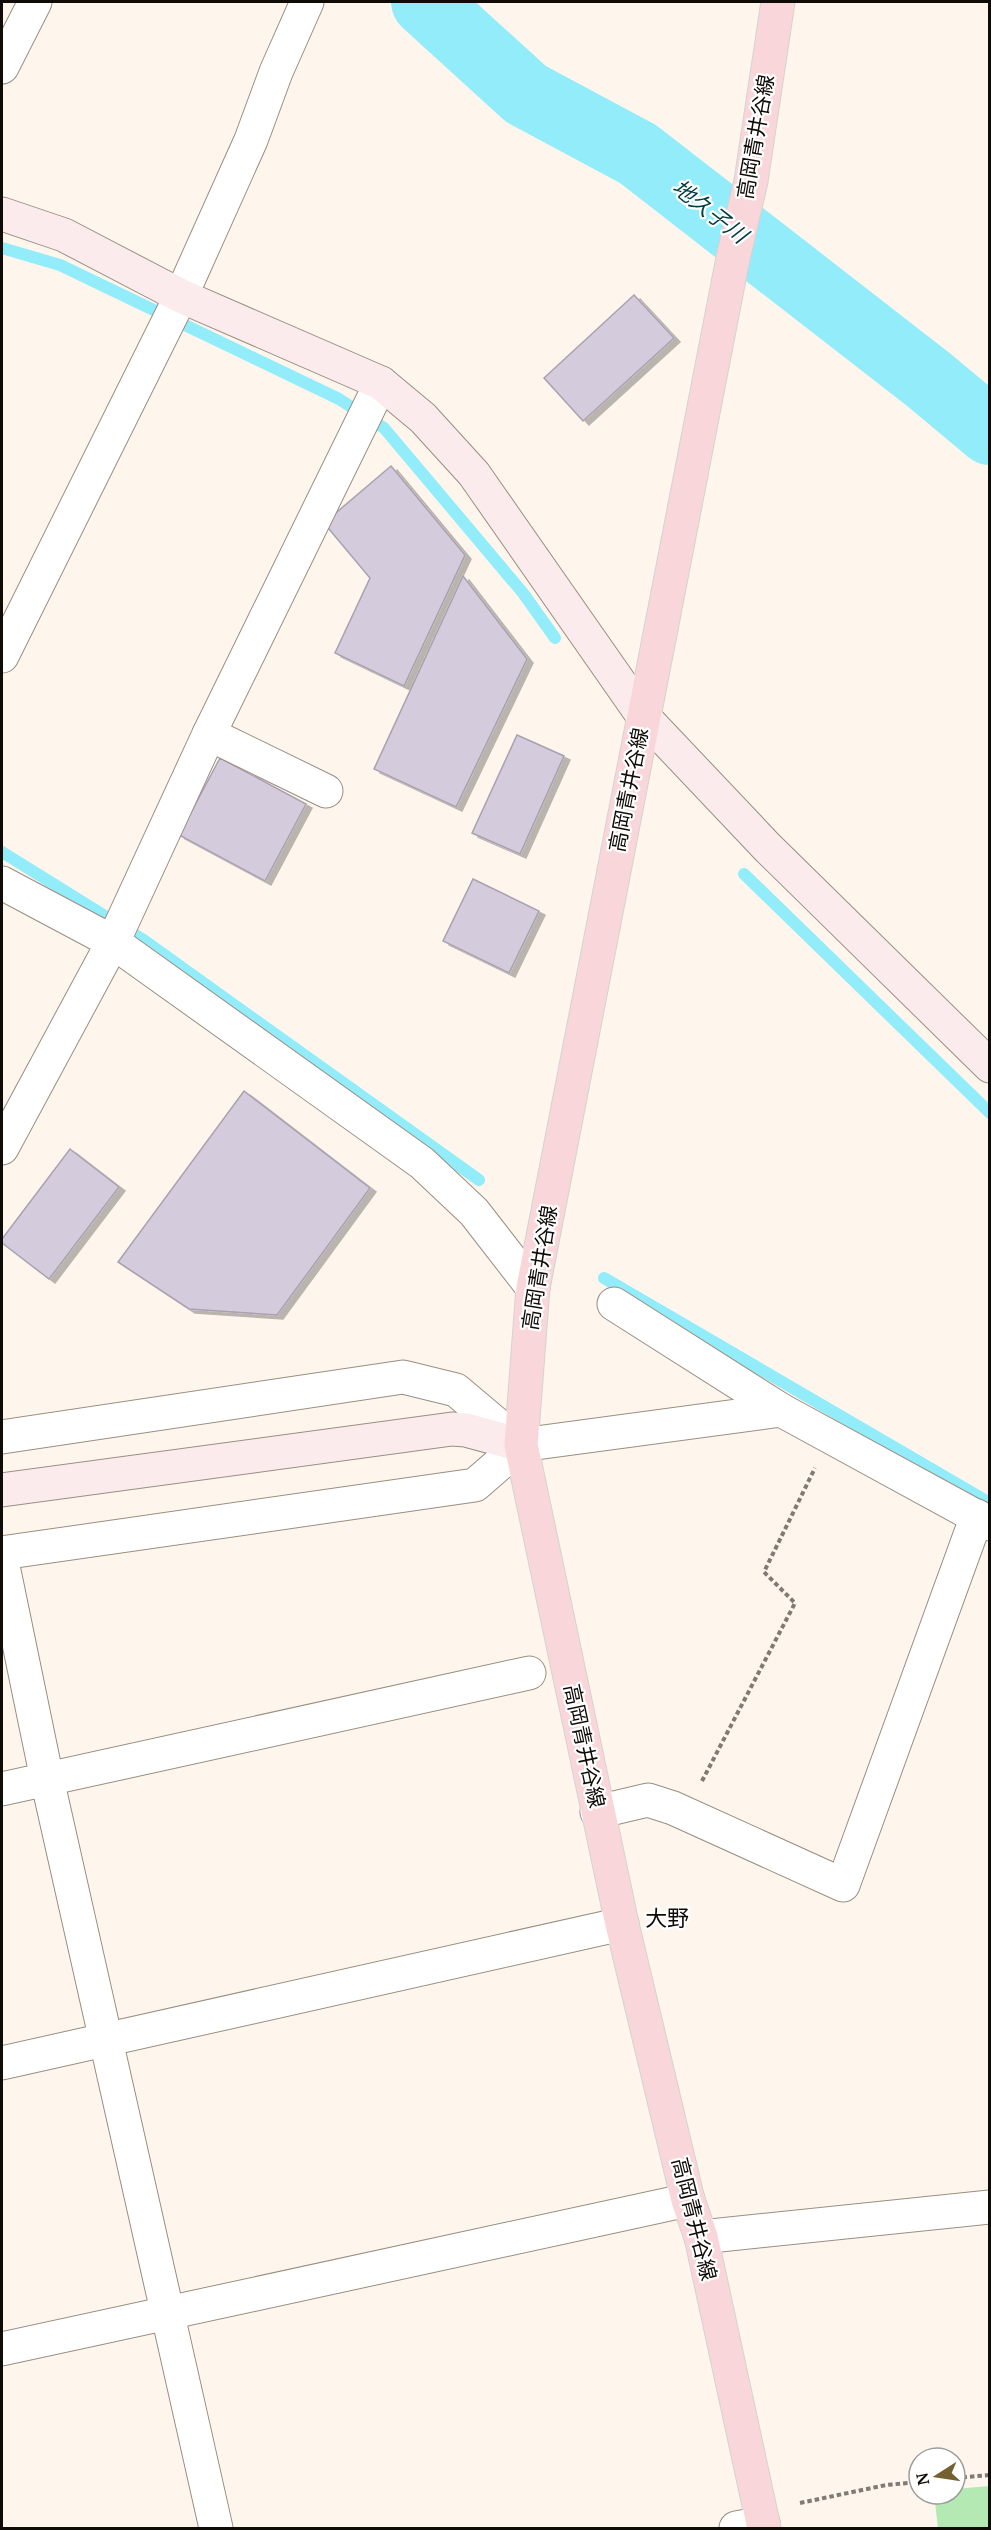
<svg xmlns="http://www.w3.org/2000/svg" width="991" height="2530" viewBox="0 0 991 2530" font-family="'PT Serif','Noto Sans JP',serif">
<defs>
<filter id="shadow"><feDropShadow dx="6" dy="4" stdDeviation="0" flood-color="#0004"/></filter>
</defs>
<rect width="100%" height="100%" fill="#fef6ed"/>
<!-- green -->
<polygon fill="#b5e9b4" points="989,2486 989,2528 938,2528 934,2494 955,2494 955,2489"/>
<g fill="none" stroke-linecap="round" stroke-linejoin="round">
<!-- stream -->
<g stroke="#92ecf9" stroke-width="12">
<polyline points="2,248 60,265 339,399 384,428 523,593 555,638"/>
<polyline points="2,852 142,939 479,1180"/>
<polyline points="744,874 990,1113"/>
<polyline points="604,1278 990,1503"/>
</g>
<!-- river -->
<polyline stroke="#92ecf9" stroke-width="68" points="425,2 526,94 638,154 929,380 990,431"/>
</g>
<!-- building -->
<g fill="#d4ccdc" stroke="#a9a1b0" stroke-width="1.5" filter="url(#shadow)">
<polygon points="634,295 674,338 583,421 544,378"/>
<polygon points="391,466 465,555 404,686 335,653 370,578 324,523"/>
<polygon points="463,576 527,659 456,807 374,769"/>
<polygon points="517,735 564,756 520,854 472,833"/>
<polygon points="220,758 306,804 265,881 179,835"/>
<polygon points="473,879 539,911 509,973 443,941"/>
<polygon points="244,1091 370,1188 277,1315 189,1309 118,1262"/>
<polygon points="70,1149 119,1187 49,1279 2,1243 2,1239"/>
</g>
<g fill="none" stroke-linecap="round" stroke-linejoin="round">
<!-- street casing -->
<g stroke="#9a8e81" stroke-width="35">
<g id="street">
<polyline points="2,67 35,2"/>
<polyline points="2,656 181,296 251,140 276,72 307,2"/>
<polyline points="209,734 326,791"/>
<polyline points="2,883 113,942 422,1163 474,1212 533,1288"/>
<polyline points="2,1148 113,942 209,734 381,383"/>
<polyline points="614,1304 781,1410"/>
<polyline points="2,1437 403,1377 456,1390 521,1445"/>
<polyline points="2,1553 475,1485 521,1445 781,1410 990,1524"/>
<polyline points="2,1561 47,1779 216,2528"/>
<polyline points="2,1789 529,1673"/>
<polyline points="597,1812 648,1800 673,1808 843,1885 977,1516"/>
<polyline points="2,2063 622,1924"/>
<polyline points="701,2237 990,2207"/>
<polyline points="2,2349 688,2200"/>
<polyline points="736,2528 763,2523"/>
</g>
</g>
<!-- secondary casing -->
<g stroke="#9a8e81" stroke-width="35">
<g id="secondary">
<polyline points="2,214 64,235 181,296 381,383 423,418 474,474 643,716 767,847 990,1066"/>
<polyline points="2,1490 452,1429 466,1430 521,1445"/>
</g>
</g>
<!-- primary casing -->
<g stroke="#d4d3d2" stroke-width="35">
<polyline id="primary" points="764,2528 701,2237 688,2200 622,1924 521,1445 533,1288 733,258 751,181 778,2"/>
</g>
<!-- path -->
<g stroke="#807a74" stroke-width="4" stroke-dasharray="4.5 3" stroke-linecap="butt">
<polyline points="702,1781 795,1603 764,1572 815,1468"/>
<polyline points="955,2478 990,2475"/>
<polyline points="800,2503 886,2485 919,2482"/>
</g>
<!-- street -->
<use href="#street" stroke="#fff" stroke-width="33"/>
<!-- secondary -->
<use href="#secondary" stroke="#fcebec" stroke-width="33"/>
<!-- primary -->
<use href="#primary" stroke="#f9d6d9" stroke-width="33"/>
</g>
<g text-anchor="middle" stroke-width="4.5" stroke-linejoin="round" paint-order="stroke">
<!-- street labels -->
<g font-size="21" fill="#0f0b07" stroke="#fff">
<text transform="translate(756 137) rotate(-80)" y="7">高岡青井谷線</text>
<text transform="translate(629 790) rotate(-79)" y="7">高岡青井谷線</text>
<text transform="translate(540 1268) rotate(-81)" y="7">高岡青井谷線</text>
<text transform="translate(584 1746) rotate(78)" y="7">高岡青井谷線</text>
<text transform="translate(694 2219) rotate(76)" y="7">高岡青井谷線</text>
</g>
<!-- water labels -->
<g font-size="22" font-style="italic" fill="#013d44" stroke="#fff">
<text transform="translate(710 211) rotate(38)" y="8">地久子川</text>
</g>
<!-- neighbourhood labels -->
<g font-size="22" fill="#0f0b07" stroke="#fff">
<text x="667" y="1926">大野</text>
</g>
</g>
<!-- border -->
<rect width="991" height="2530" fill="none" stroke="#0f0b07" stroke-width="6"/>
<!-- north arrow -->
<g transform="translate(937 2476) rotate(258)"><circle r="28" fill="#ffffff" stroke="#9f9d9c" stroke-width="1.5"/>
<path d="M0-4.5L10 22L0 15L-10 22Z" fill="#756030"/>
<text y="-9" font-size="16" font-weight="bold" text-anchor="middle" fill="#0f0b07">N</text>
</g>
</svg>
